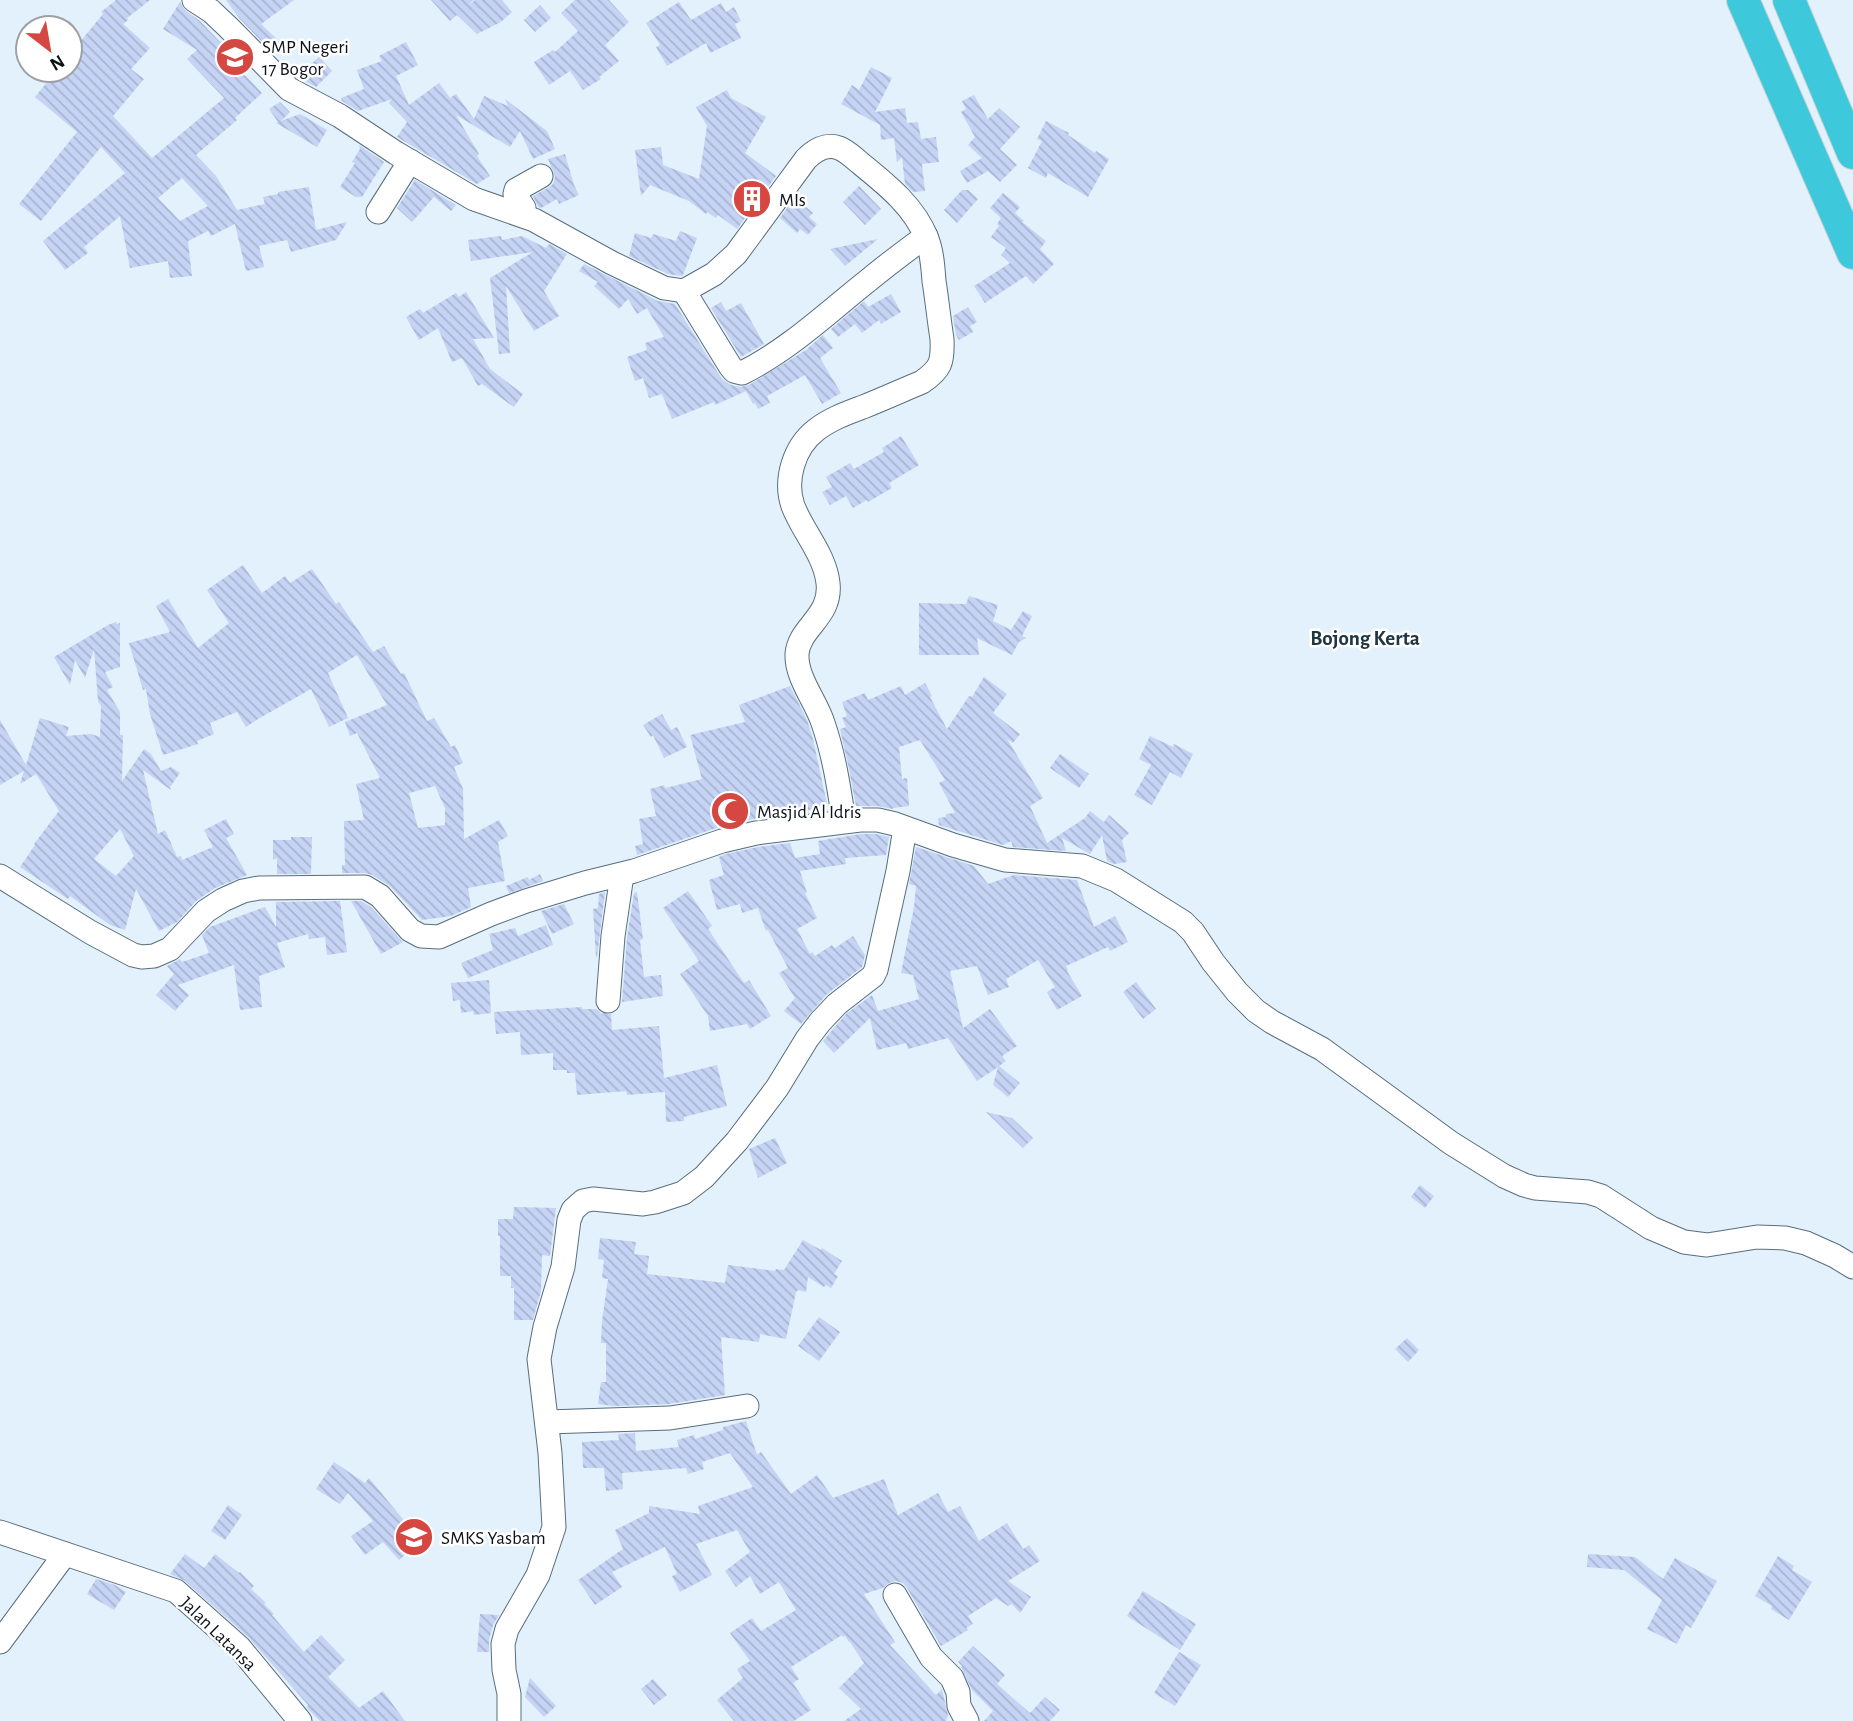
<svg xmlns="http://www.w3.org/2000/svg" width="1853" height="1721" viewBox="0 0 1853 1721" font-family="'Alegreya Sans',sans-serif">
<defs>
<pattern id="building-back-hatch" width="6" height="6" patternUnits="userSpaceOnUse" patternTransform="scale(1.75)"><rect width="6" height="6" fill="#c5d3f4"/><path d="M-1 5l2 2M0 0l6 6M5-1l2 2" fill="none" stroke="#a8b4d1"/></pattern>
</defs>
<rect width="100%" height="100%" fill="#e2f1fb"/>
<!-- building -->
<g fill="url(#building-back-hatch)" fill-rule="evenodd">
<path d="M116 0H150L127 18 128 20 123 24 150 48 131 69 144 79 113 116 152 158 224 98 187 59 197 50 163 29 180 2 186 11 200 21 244 67 240 70 262 93 235 118 237 120 196 155 216 176 237 210 265 204 263 197 278 194V192L309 187 316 230 347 222 336 240 291 252 287 240 259 246 264 267 246 271 235 224 211 236 208 231 188 241 192 276 170 278 168 261 130 268 120 216 84 247 88 253 65 270 43 241 125 173 101 147 41 221 19 204 77 132 35 97 57 70H70V54L103 14 101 12ZM182 178 208 206 180 221 158 198Z"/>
<polygon points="226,0 294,0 261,24 282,44 273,53 239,18"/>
<polygon points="431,0 473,0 468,6 475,0 502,0 512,12 501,22 477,34 457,15 450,21"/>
<polygon points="575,0 609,0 629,22 605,45 619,61 599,77 601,79 583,90 570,71 549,85 534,62 553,50 555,52 578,31 561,13"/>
<polygon points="679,2 691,20 721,3 726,12 734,7 741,21 735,24 741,38 710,53 706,43 667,66 656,47 660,45 646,23"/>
<polygon points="540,5 551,18 535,32 524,20"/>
<polygon points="406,42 418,65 396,76 409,105 439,83 450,98 456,94 474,119 484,96 508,106 505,99 547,131 555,149 533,159 520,131 510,147 456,115 479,154 477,156 490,176 477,184 397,137 407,122 389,103 392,99 358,111 342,101 341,98 364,89 357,70 382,61 379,56"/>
<polygon points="319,57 332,71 316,87 297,77"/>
<polygon points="871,67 892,78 875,112 905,108 907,123 918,122 921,139 936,137 939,162 922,164 925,191 913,192 905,184 902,157 897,162 894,138 881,140 880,125 841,104 852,85 859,90"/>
<polygon points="727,90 731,98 766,117 745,153 776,176 737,229 718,215 716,218 707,212 706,214 689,201 650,185 641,196 635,150 661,147 663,165 699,179 707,126 696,107"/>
<polygon points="974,95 988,119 999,108 1020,127 1000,149 1017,165 1000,182 988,171 967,183 960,171 982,158 968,145 975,137 961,112 966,109 962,101"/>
<polygon points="280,102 290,112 281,121 300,114 327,130 317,147 276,123 278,122 269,109"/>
<polygon points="1046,121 1069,133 1068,135 1095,153 1096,151 1109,159 1088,197 1048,173 1046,178 1028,168 1042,141 1037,139"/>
<polygon points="359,145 384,162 362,197 356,197 340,187 355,163 352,162 360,149"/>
<polygon points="565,154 574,185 579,195 559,204 557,199 541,208 538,207 533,196 548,188 553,184 555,177 548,159"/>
<polygon points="415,180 456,205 451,211 434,197 412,222 397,208"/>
<polygon points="859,186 881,209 865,225 843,202"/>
<polygon points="962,190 968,190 978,199 957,223 944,210"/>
<polygon points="1003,193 1020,207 1015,213 1024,221 1022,222 1046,241 1040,249 1054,264 1033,284 1026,276 985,303 974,286 1010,263 1001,255 1006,248 991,237 999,226 997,224 1001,218 990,208"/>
<polygon points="795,197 813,213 809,217 817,224 808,235 800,229 797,233 780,218"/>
<polygon points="680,231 697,238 683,275 681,276 668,274 629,256 635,233 651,238 653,234 676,241"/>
<polygon points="501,236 502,240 522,236 546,248 549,244 567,254 544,291 559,316 534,331 506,286 510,353 499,354 490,278 533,252 471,261 468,240"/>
<polygon points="878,239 845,266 830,249"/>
<polygon points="584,264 658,301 675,304 718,373 723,380 731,385 740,387 749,385 806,350 823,335 833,348 820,358 841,393 822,404 805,375 767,396 770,403 758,409 755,403 753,404 746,391 715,405 714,402 672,419 662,394 649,398 643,378 635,381 627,357 647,350 645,343 664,337 647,308 637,314 628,299 619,309 594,286 598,282 579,271"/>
<polygon points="466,292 494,338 473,339 490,369 523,394 514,407 482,384 478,386 462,358 452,362 438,328 419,340 406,317 420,309 423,313 456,293 459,297"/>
<polygon points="891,294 901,312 881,324 879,320 862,333 855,324 838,337 831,329 864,301 868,307"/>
<polygon points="721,302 726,311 741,303 764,344 741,357 711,308"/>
<polygon points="968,307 977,322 970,326 973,332 959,340 956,335 953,316"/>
<polygon points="901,436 919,465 889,483 892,488 868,502 867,500 853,508 846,496 830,505 822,492 832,487 826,477 850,463 854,469 884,452 882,448"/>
<path d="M243 565 262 593 285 576 290 583 312 569 336 604 339 602 373 652 384 646 401 674 404 673 427 721 434 718 451 747 455 745 463 763 454 767 463 789 464 839 499 820 508 836 498 842 505 881 468 888 471 907 451 916 422 920 390 886 372 875 365 873H342V865H345L344 821 364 820 356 784 380 778 357 733 350 736 345 722 387 705 357 655 328 673 348 718 329 727 311 689 258 719 246 727 237 712 210 723 214 734 197 741 198 744 163 755 150 714 146 689 143 690 129 643 170 632 156 606 168 599 198 648 229 623 207 590ZM435 786 445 808V825L418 828 409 793Z"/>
<polygon points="969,596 998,605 993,621 1011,630 1023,611 1032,616 1022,636 1026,638 1019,642 1012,655 977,638 979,655 919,655 919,603 966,604"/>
<path d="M116 622 117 624 120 623V667L105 672 113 687 107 690 120 712V735H123L122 781 144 749 151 754 161 771 171 767 180 773 170 787 171 790 143 770 158 834 165 830 177 857 181 856 182 860 213 847 204 830 226 819 234 834 226 838 247 875 215 888 196 901 177 922 159 931 136 889 125 930 110 925 70 896 68 899 20 867 35 845 34 844 59 811 36 774 20 784 24 771 0 785V720L26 765 40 718 69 727 66 736 91 734 100 737 101 706 98 701 94 649 85 678 75 660 70 685 54 657 108 625ZM120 829 134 856 116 876 94 859Z"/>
<polygon points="984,677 1007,694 993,713 1020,734 1013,743 1007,739 1043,798 1030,806 1047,843 1085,818 1090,811 1104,822 1109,815 1129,833 1122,840 1127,862 1114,864 1107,861 1102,835 1090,854 1062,838 1066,851 1013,847 1011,841 1003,845 939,825 938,818 946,817 946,814 955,813 939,783 945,780 920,740 899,747 902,779 907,778 909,806 893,808 893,809 878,806 856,806 849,769 840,729 846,727 842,718 847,716 842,702 865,693 868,700 901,686 905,695 925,683 932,696 930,697 947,729 969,696 972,697"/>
<polygon points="790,686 807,720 813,739 827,804 797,814 754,819 719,827 637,855 635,846 643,844 639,819 656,816 650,789 664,785 665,788 702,779 690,735 745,722 739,705"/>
<polygon points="662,714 671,730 677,727 687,747 664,758 653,735 651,737 643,725"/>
<polygon points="1150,736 1173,747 1174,744 1193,754 1181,778 1170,772 1152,805 1134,795 1151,765 1139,759"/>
<polygon points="1060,754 1089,774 1079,788 1050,768"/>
<polygon points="861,834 876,834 889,837 886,855 845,858 846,864 800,871 807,893 805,893 817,918 797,929 810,954 812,952 815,956 832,945 835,948 853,936 865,955 862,967 827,994 801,1024 784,1011 795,998 779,973 788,968 768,930 766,931 758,908 742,913 740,904 717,910 709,880 724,875 719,857 726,854 758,847 790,843 795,858 820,854 818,841"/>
<polygon points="291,837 312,837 311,874 277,874 277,858 273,860 273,840 291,840"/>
<polygon points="916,847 974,866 988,884 1014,875 1077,880 1094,927 1115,916 1128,942 1110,951 1108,947 1066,966 1068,970 1067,971 1082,996 1057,1010 1047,992 1055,987 1038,960 1006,979 1009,987 988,995 977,966 950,971 963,1028 990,1009 1017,1046 1002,1056 1006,1061 999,1066 1020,1083 1008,1097 993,1085 998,1067 977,1081 948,1038 908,1049 906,1043 877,1050 870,1018 834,1053 823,1041 846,1014 872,995 878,1011 919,999 913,975 901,973 914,907 916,886 909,884"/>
<polygon points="540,874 543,881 509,893 506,886 528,877 529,880"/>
<polygon points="688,891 712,926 708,929 744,983 749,980 771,1016 750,1029 747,1024 710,1031 708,1016 680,974 699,961 663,908"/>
<polygon points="605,892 597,957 596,957 593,909 598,908 599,894"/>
<polygon points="637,892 643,939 640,940 644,977 661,975 663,996 622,1002 627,938 634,893"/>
<polygon points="340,901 347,952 327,955 325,937 309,939 308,934 277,943 285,967 259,976 262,1007 240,1010 234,965 178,985 189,995 175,1011 156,995 174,974 167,966 180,959 182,962 209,953 202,935 210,927 265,907 276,927 276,902"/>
<polygon points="351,901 361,901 371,907 403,942 381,954"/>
<polygon points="564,904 574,924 552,934 541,911"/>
<polygon points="546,925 553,945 468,978 461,963 493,950 489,934 515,928 518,936"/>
<polygon points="489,980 491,1013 474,1015 473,1011 461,1013 460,1000 453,1001 451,983"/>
<polygon points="1136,982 1156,1009 1143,1019 1123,992"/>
<polygon points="582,1007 582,1009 597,1009 601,1013 611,1014 612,1030 659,1026 664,1078 717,1065 727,1106 684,1117 684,1121 666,1122 665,1092 627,1095 626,1091 577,1095 575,1073 567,1073 567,1070 553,1070 553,1053 521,1055 520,1032 496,1034 494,1012"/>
<polygon points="986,1112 1012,1118 1033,1138 1023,1148"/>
<polygon points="775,1138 787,1163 758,1178 749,1149"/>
<polygon points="1420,1185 1434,1196 1425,1208 1411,1197"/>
<polygon points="514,1207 556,1208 550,1256 542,1255 541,1291 533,1320 514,1320 514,1288 511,1288 511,1276 500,1276 500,1236 498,1236 498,1219 513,1219"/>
<polygon points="600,1238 636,1242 634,1254 649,1256 647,1274 725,1283 728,1265 775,1271 776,1269 784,1270 803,1240 821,1250 822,1248 842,1261 834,1274 838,1276 831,1288 826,1285 824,1287 808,1277 806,1292 798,1290 796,1292 786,1339 760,1334 759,1342 721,1337 725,1395 669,1404 613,1406 598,1404 601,1382 606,1382 606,1343 601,1343 602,1321 608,1279 602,1278 604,1260 598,1259"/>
<polygon points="819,1317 840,1332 819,1361 798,1346"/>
<polygon points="1407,1338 1419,1350 1408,1362 1395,1349"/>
<polygon points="746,1421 757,1455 761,1452 791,1494 817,1475 833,1498 884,1479 898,1515 938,1493 948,1512 960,1506 979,1541 1007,1523 1023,1549 1029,1545 1040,1561 1008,1581 1031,1597 1020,1613 1012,1604 1008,1606 996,1598 968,1616 973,1624 966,1628 968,1630 941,1646 907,1588 903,1583 896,1581 889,1583 883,1588 864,1594 895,1642 890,1645 936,1695 942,1689 948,1715 946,1721 844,1721 861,1709 839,1688 864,1663 850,1642 849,1642 845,1636 843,1637 842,1635 791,1667 799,1679 793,1683 811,1710 794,1721 734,1721 717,1700 743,1678 737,1669 750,1661 730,1633 752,1618 761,1631 796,1610 779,1582 760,1594 750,1576 736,1587 725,1571 750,1552 737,1530 696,1544 712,1575 680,1592 672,1576 677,1574 665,1547 612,1572 622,1587 595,1605 578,1580 623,1549 615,1530 649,1513 649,1506 700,1514 698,1506 753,1487 730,1453 702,1462 704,1469 688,1474 686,1468 622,1473 623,1489 606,1491 604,1468 583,1468 582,1442 619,1440 618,1434 635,1433 636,1451 679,1447 677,1440 694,1435 695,1439 723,1430 723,1427"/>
<polygon points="334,1462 365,1483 369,1478 421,1541 399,1560 383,1542 365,1555 351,1536 373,1521 348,1493 340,1504 316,1489"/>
<polygon points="228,1505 242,1515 225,1540 211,1531"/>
<polygon points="185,1554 204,1568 215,1554 239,1573 240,1572 254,1586 251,1589 266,1603 264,1604 274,1614 272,1615 304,1652 321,1635 345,1660 328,1677 359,1708 383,1691 405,1721 320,1721 307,1708 308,1705 248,1637 185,1581 170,1574"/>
<polygon points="1588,1554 1635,1557 1663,1579 1675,1558 1717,1581 1691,1628 1686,1625 1677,1644 1647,1629 1662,1600 1624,1570 1587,1567"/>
<polygon points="1778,1556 1794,1566 1792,1570 1812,1582 1789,1620 1771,1609 1772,1606 1755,1596"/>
<polygon points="96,1579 115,1585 126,1592 114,1610 87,1594"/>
<polygon points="1143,1591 1196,1624 1180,1650 1127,1616"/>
<polygon points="480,1614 499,1615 493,1625 489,1640 489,1652 477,1652"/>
<polygon points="973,1646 1005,1675 997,1684 1030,1713 1045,1697 1060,1710 1050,1721 984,1721 993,1711 972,1690 961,1667 962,1666 958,1662"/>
<polygon points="1179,1652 1201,1665 1175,1706 1154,1693"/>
<polygon points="530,1678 556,1706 544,1717 525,1697"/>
<polygon points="653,1679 667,1695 654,1705 641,1689"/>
</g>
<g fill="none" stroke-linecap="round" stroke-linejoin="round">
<!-- minor casing -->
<g stroke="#586e7d" stroke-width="25">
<g id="minor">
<path d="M194 0 211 11 228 27 289 89 340 116 396 153 474 199 534 220 612 263 664 288 684 291 714 274 736 254 806 159C814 151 826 143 839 148 847 151 854 158 860 163 886 184 915 207 927 239 932 252 933 267 934 281 937 300 939 320 942 339 943 362 941 369 922 382 903 390 883 399 863 407 847 413 830 419 816 430 794 447 784 480 793 506 803 532 825 555 828 583 832 617 799 627 797 654 796 678 816 701 823 723 834 755 839 788 844 821"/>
<polyline points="378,212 410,161"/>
<polyline points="522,215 524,208 515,194 516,190 541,176"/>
<path d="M684 291 730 366 734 371 742 373C790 349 828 312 870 279 888 264 907 250 926 236"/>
<polyline points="0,876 90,932 133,955 142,957 154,956 170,949 206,911 223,900 243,891 259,888 365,887 380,896 410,930 421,936 439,937 491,914 526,901 585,883 634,871 722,841 756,833 860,820 878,820 895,824 953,845 1005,860 1082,866 1116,880 1183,922 1193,932 1213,962 1237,992 1256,1011 1272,1022 1322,1049 1451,1143 1504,1176 1524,1185 1535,1188 1588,1192 1601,1196 1651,1228 1684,1242 1707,1245 1757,1237 1785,1238 1806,1243 1835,1256 1853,1267"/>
<polyline points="608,1001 613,936 622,875"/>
<polyline points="547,1422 670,1418 747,1406"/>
<polyline points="0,1532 176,1591 239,1647 300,1721"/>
<polyline points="895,1595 931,1657 952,1678 958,1692 959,1706 967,1721"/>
<polyline points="0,1642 65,1554"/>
<polyline points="509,1721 509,1694 504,1670 503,1644 507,1629 538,1575 554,1527 550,1453 539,1359 545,1327 563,1267 569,1220 573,1210 583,1201 593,1199 643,1204 655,1202 683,1193 704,1177 737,1141 777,1088 807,1039 820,1022 837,1004 873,976 876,970 898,871 905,828"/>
</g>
</g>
<!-- highway casing -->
<g stroke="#ced0d1" stroke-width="34">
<g id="highway">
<polyline points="1743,0 1853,253"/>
<polyline points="1789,0 1853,153"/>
</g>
</g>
<!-- minor -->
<use href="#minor" stroke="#fff" stroke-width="23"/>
<!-- highway -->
<use href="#highway" stroke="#3dc9db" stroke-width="32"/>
</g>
<!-- icons -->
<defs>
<g id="school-disc" transform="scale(2.0125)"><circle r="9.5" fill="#d54741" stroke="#fff"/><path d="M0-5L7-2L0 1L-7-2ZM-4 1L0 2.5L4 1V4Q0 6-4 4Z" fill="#fff"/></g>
<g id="building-disc" transform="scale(2.0125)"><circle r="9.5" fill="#d54741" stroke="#fff"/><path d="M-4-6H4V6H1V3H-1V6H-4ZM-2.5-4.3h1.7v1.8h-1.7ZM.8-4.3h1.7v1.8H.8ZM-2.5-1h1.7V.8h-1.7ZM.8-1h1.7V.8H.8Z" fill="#fff"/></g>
<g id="mosque-disc" transform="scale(2.0125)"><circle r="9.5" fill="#d54741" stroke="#fff"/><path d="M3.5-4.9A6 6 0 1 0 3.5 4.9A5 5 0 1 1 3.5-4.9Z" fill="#fff"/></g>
</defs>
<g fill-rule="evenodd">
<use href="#school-disc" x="235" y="57"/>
<use href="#building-disc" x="752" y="199"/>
<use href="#mosque-disc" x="730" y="811"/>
<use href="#school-disc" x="414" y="1537"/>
</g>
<g text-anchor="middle" stroke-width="5" stroke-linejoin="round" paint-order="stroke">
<!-- poi labels -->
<g font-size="19" fill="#0b1319" stroke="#fff" text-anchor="start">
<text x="262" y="53">SMP Negeri<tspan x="262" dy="22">17 Bogor</tspan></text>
<text x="779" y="206">MIs</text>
<text x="757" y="818">Masjid Al Idris</text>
<text x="441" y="1544">SMKS Yasbam</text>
</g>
<!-- street labels -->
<g font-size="19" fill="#0b1319" stroke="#fff">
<text transform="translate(219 1633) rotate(44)" y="7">Jalan Latansa</text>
</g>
<!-- neighbourhood labels -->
<g font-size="21" font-weight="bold" fill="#213643" stroke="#fff">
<text x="1365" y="645">Bojong Kerta</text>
</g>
</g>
<!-- north arrow -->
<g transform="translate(49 49) rotate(149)"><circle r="33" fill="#ffffff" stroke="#9da1a3" stroke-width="2"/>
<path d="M0-5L12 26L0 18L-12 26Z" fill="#d54741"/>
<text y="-10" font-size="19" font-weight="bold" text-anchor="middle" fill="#0b1319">N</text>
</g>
</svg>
